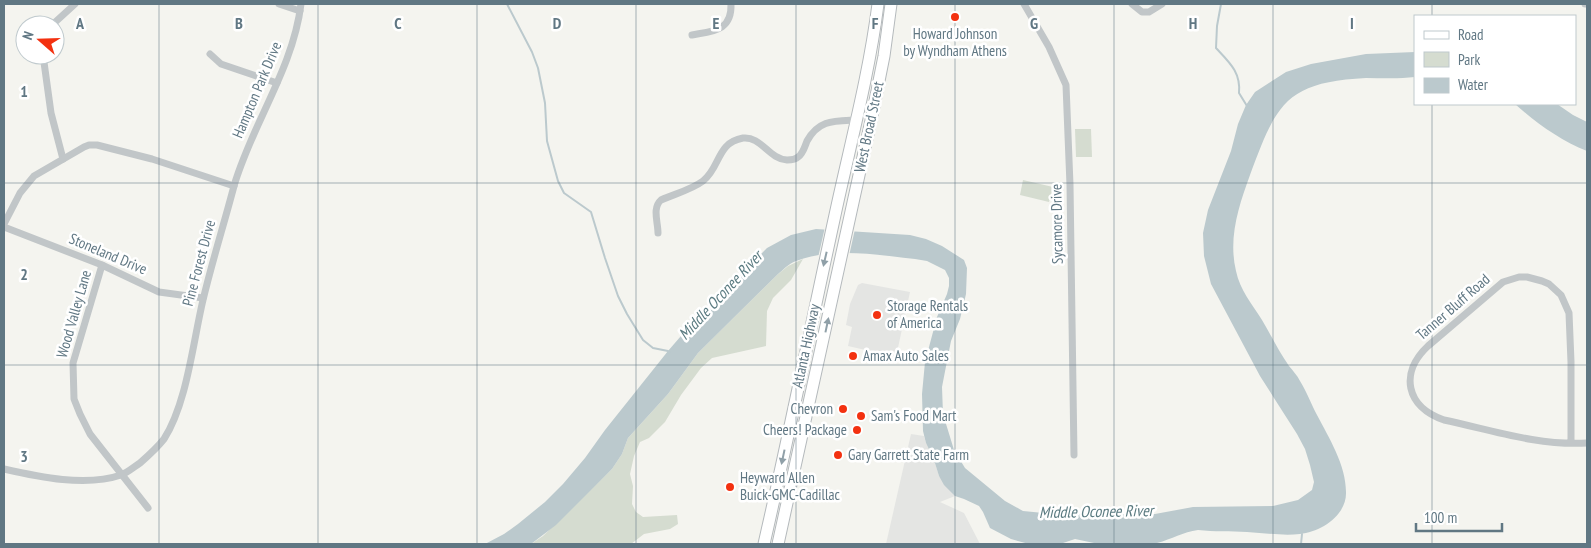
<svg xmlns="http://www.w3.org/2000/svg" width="1591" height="548" viewBox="0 0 1591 548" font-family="'PT Sans Narrow',sans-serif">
<rect width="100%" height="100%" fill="#f4f4ef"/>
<!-- built -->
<g fill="#e4e5e3">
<polygon points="862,283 910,292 896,357 848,346 852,327 846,325 850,304 858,285"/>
<polygon points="911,434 924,436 926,443 934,460 939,476 955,496 940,502 964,513 980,544 886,544"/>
</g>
<!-- green -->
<g fill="#d5dcd0">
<polygon points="1075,129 1091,129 1092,157 1076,157"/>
<polygon points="1023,180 1053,187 1049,202 1020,195"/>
<polygon points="803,259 791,280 773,298 767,311 766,346 712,358 701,368 681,395 665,422 649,438 640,442 634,456 630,474 633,486 632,504 636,512 643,517 677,515 678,524 670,529 644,534 631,544 531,544 543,536 612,469 622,454 628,438 668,394 698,353 777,275 788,266"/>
</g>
<!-- water -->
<g fill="#bbc9cd">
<path d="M1415 52V77C1399 79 1382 78 1366 78 1285 82 1276 105 1250 175 1239 205 1228 238 1236 271 1240 290 1252 304 1262 320 1271 335 1279 352 1289 366 1293 371 1297 375 1300 381 1307 392 1311 404 1317 415 1329 438 1346 465 1346 492 1347 515 1321 532 1300 534 1283 536 1264 533 1247 532 1231 531 1214 532 1198 530 1183 532 1172 539 1157 543H1094L1075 539 1060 544H1029L1011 539 990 528 983 512 979 506 964 499 955 496 944 485 939 476 934 460 926 443 923 431 922 394 925 362 937 317 947 294 949 286V278L945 270 927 261 915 259C876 255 833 247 796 261 788 264 783 270 777 275L698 353 668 394 628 438 622 454 612 469 556 525 531 544H485L504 534 518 524 545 502 563 484 585 458 605 430 668 351 687 329 767 248 791 235 816 229 910 235 926 239 942 246 964 260 967 268 966 294 960 319 951 341 948 356 942 387 943 414 954 450 965 468 1005 501 1023 511 1054 514H1155L1193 507 1273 506 1298 500 1312 490 1314 482 1310 465 1305 449 1297 434 1260 376 1211 284 1204 256 1203 233 1208 210 1231 151 1238 124 1246 105 1255 92 1286 72 1311 64 1366 54Z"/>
<path d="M1515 104H1557L1573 115 1587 122V151C1561 141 1536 123 1515 104Z"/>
</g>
<!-- pier -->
<polygon fill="#f4f4ef" points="825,227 855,229 849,256 818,258"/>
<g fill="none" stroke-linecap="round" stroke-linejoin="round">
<!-- stream -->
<g stroke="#bbc9cd" stroke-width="2">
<polyline points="507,4 532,52 538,68 545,103 547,141 558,181 564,193 591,212 605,258 618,296 627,314 643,340 653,348 668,351 670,353"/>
<path d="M1221 4 1217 26 1216 48C1229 62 1241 72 1239 93L1247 106"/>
<polyline points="1301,544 1302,534"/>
</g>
<!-- primary casing -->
<g stroke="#b4b9bc" stroke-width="13">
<g id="primary">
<path d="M764 544C789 435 811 325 835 215 850 145 869 75 878 4"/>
<polyline points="778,544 872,116 884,56 891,4"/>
</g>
</g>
<!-- street -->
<g stroke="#c1c6c8" stroke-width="7">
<polyline points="279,4 300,11"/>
<polyline points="1024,4 1049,47 1066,85 1070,185 1074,455"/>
<polyline points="1132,4 1142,12 1149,12 1162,4"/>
<polyline points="1585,4 1587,4"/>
<polyline points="52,25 75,4"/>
<path d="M692 35C713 31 732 31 731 4"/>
<polyline points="210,54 221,64 277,83"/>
<polyline points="43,55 51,113 63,159"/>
<path d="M234 186C252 124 293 69 301 4"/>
<path d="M4 224 20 193 34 176 84 147 89 145H97L152 159 234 186C224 224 212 262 203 300 193 342 187 403 164 439 157 448 148 456 140 463 134 467 127 473 121 475 86 487 39 477 4 469"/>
<polyline points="4,227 102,265 159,292 203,298"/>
<path d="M658 233C658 222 652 208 661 200 674 194 691 190 703 181 721 167 716 143 743 138 761 136 769 159 787 160 790 160 795 160 798 157 803 154 805 146 807 141 819 119 835 121 857 120"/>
<polyline points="102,265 73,363 74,399 80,414 90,434 148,508"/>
<path d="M1571 443V362L1569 313 1561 295 1549 284 1542 281 1527 277H1519L1503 282 1428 346C1399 373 1406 407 1444 420 1491 430 1539 446 1587 443"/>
</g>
<!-- primary -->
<use href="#primary" stroke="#fff" stroke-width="11"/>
</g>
<!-- one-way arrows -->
<defs><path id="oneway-solid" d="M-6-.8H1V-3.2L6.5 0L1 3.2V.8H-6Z" transform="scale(1.25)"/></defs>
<g fill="#90a0a8">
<use href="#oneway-solid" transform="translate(825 259) rotate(103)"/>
<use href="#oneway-solid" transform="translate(827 325) rotate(-78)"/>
<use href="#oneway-solid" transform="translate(783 457) rotate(102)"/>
</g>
<!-- grid -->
<path fill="none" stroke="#607783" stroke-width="1" stroke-opacity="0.55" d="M159 4V544M318 4V544M477 4V544M636 4V544M796 4V544M955 4V544M1114 4V544M1273 4V544M1432 4V16M1432 104V544M4 183H1587M4 365H1587"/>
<!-- markers -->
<g fill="#f33110" stroke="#fff" stroke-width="2">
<circle cx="955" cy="17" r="5"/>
<circle cx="877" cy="315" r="5"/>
<circle cx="853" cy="356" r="5"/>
<circle cx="843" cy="409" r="5"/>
<circle cx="861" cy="416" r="5"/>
<circle cx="857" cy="430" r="5"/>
<circle cx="838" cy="455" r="5"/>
<circle cx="730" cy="487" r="5"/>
</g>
<g text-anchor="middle" stroke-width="5" stroke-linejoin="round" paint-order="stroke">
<!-- poi labels -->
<g font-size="15" fill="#607783" stroke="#fff" text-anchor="start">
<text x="955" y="39" text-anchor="middle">Howard Johnson<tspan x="955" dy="17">by Wyndham Athens</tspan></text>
<text x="887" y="311">Storage Rentals<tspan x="887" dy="17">of America</tspan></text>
<text x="863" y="361">Amax Auto Sales</text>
<text x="833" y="414" text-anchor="end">Chevron</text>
<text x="871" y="421">Sam's Food Mart</text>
<text x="847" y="435" text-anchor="end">Cheers! Package</text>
<text x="848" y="460">Gary Garrett State Farm</text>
<text x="740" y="483">Heyward Allen<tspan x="740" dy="17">Buick-GMC-Cadillac</tspan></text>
</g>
<!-- street labels -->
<g font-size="15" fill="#607783" stroke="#fff">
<text transform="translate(257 90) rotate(-67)" y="5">Hampton Park Drive</text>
<text transform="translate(869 127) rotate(-78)" y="5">West Broad Street</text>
<text transform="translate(1057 224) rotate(-91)" y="5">Sycamore Drive</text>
<text transform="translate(108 254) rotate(23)" y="5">Stoneland Drive</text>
<text transform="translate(199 263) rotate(-75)" y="5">Pine Forest Drive</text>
<text transform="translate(1453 307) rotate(-41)" y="5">Tanner Bluff Road</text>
<text transform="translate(74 314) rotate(-74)" y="5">Wood Valley Lane</text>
<text transform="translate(806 346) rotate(-78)" y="5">Atlanta Highway</text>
</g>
<!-- water labels -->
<g font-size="16" font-style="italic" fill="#5b7b81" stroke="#fff">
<text transform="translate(720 295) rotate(-47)" y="6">Middle Oconee River</text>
<text transform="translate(1096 511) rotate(-1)" y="6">Middle Oconee River</text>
</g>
</g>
<g font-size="16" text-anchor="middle" font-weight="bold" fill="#607783" stroke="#fff" stroke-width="5" stroke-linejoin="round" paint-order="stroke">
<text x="80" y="29">A</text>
<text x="239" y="29">B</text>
<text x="398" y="29">C</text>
<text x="557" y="29">D</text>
<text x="716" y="29">E</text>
<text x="875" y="29">F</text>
<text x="1034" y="29">G</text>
<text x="1193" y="29">H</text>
<text x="1352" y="29">I</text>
<text x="24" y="97">1</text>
<text x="24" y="280">2</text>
<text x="24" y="462">3</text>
</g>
<!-- border -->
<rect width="1591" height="548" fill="none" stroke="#607783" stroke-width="10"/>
<!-- legend -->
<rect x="1414" y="15" width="162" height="90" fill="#ffffff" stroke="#bfc9cd"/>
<rect x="1424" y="31" width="25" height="8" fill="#ffffff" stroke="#bfc9cd"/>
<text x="1458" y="40" font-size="15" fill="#607783">Road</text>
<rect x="1424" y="52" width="25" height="15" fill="#d5dcd0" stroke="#bfc9cd"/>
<text x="1458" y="65" font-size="15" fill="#607783">Park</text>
<rect x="1424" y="78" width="25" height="15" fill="#bbc9cd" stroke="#bfc9cd"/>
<text x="1458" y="90" font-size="15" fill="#607783">Water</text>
<!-- north arrow -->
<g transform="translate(40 40) rotate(290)"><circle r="24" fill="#ffffff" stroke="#bfc9cd"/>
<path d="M0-4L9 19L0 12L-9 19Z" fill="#f33110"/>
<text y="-8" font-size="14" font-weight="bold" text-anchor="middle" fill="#607783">N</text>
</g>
<!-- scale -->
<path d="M1416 523v8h86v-8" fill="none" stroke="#607783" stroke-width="2.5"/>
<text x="1424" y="523" font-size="15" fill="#607783" stroke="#ffffff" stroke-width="4" paint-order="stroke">100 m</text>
</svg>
